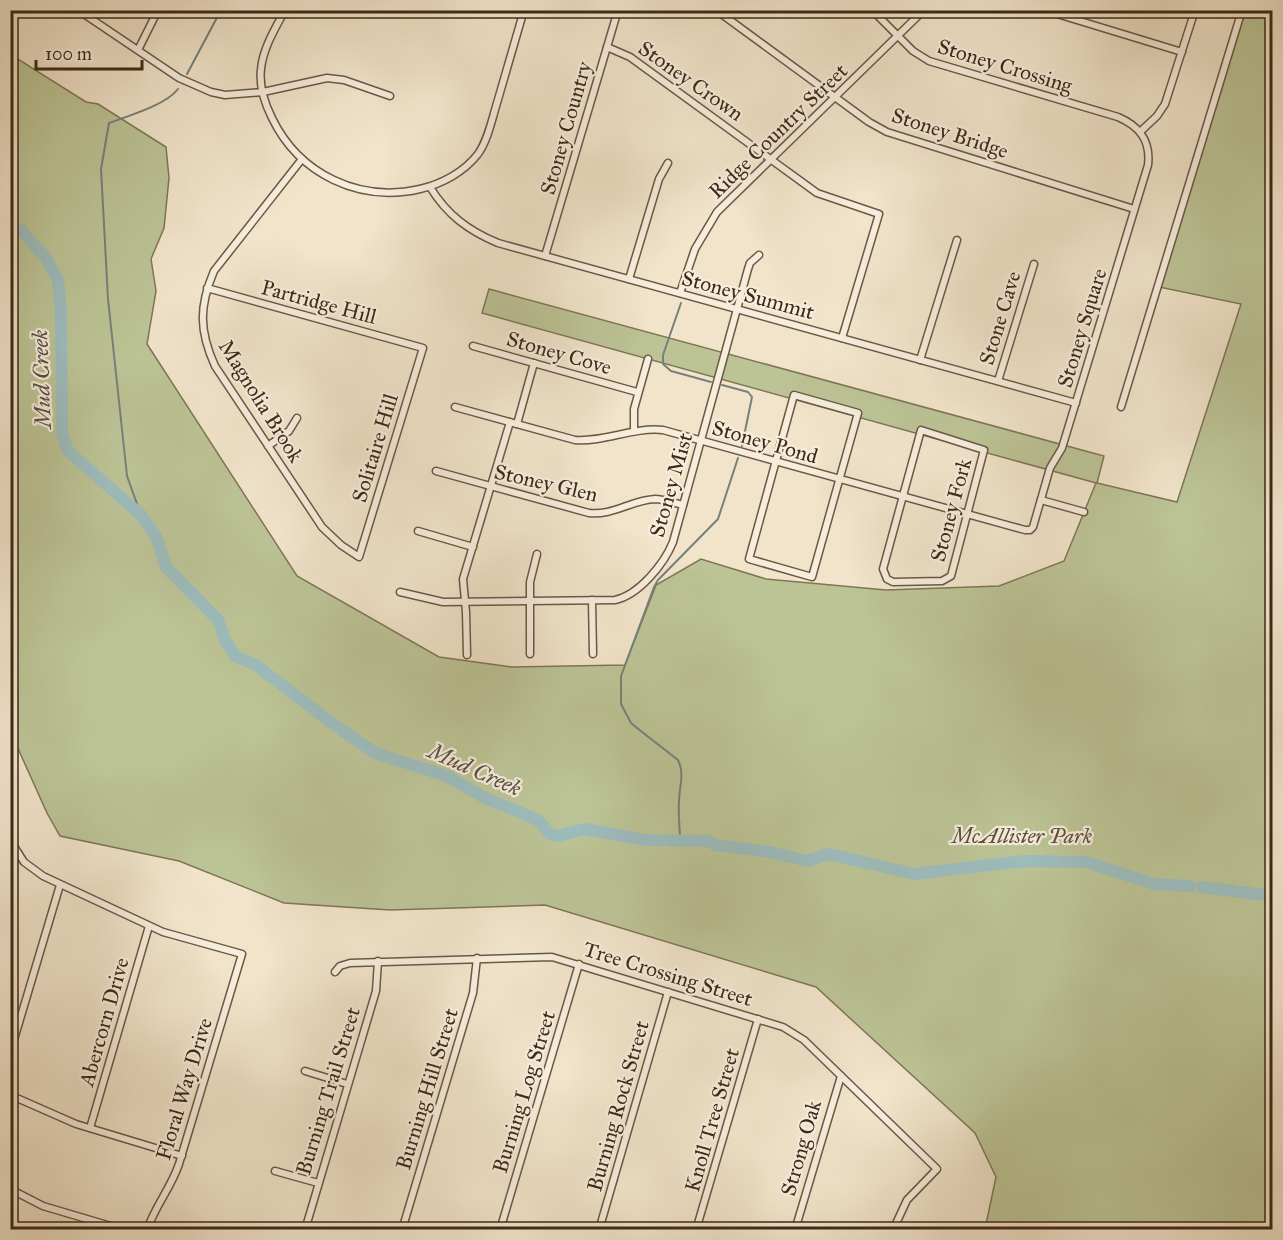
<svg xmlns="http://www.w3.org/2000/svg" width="1283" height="1240" viewBox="0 0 1283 1240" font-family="'IM FELL Great Primer',serif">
<rect width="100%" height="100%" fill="#f1e4cb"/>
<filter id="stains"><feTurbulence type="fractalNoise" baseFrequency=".00333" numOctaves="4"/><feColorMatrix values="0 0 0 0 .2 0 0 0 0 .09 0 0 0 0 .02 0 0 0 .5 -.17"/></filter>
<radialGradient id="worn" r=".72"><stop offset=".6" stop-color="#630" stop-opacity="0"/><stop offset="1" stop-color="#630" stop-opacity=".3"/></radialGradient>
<!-- green -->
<polygon fill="#bcc496" stroke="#7e7656" stroke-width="1.5" points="1245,11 1272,11 1272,1229 985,1229 996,1177 975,1133 816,987 545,905 390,910 284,903 179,861 60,836 47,813 11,733 10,54 86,102 98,104 166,147 169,178 164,228 151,259 156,291 147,344 297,576 439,657 512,667 625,665 656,585 701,559 766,579 886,590 999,586 1064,561 1096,483 482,313 489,289 1104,456 1097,483 1177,502 1241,304 1159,287"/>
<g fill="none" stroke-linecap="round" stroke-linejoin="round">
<!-- stream -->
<g stroke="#77817b" stroke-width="2">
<polyline points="187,74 221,10"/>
<polyline points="681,303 663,355 663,364 671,371 711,382"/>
<polyline points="722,385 748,392 752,397 742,446"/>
<path d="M141 515 127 476 108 299 101 169 109 123C128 116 166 105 178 89"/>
<path d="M680 841C680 828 678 815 679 802 679 787 685 774 678 760L637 728 631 723 621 704V676L654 587 658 580 718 519 738 458"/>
</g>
<!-- river -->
<g stroke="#9dbdbe" stroke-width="12">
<polyline points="10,227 20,229 46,258 58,280 61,311 62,434 68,451 141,515 157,538 166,567 219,621 224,638 235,656 256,665 329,721 375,753 447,776 485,798 538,820 550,834 558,836 585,829 645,840 708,841 715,845 770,852 807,861 829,854 914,874 1025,861 1086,862 1154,884 1190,886"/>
<polyline points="1202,887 1272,896"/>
</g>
<!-- street casing -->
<g stroke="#6c5744" stroke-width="9">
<g id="street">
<polyline points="78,10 179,78 211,92 225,95 263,92 327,78 344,80 390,96"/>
<path d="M285 10C275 29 263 48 261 69 259 85 265 104 272 118 299 174 359 203 420 189 442 184 464 172 478 154 488 140 492 119 497 103 506 72 515 41 524 10"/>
<polyline points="716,10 869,122 887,132 1134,209"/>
<polyline points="1044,10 1182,52"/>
<polyline points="607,47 630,57 817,193 879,214 842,338"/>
<polyline points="138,50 158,10"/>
<polyline points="1141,131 1157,116 1165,104 1195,10"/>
<path d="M430 187C447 215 469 231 498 243L1076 403"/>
<polyline points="545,256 618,10"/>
<polyline points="629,279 659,179 668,163"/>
<path d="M207 288 423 348 359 557 341 545 322 527 215 366C199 331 199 306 214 271L302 159"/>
<polyline points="680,293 695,249 717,212 924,10"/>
<polyline points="473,346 637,392"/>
<polyline points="920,360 957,240"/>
<polyline points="998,381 1034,264"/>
<polygon points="794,395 858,413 812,577 749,559"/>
<path d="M455 407 575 440C606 442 632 427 663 430L1025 530H1030L1033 527 1050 468 1062 448 1148 165C1151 140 1139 126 1118 117L929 61 913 51 872 10"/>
<polyline points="1121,407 1242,10"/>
<polyline points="517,424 534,363"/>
<polyline points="634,430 634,409 648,359"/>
<polygon points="921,430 984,450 951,576 942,581 893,582 887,579 883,569"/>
<polyline points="268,446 289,431 297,418"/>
<path d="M436 471 589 513C612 516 632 500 655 499 664 499 674 503 683 505"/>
<polyline points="1041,500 1084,512"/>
<polyline points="418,531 473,547"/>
<path d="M400 592 443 602 615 600C639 595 664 564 673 542L748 269 750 263 759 255"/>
<polyline points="592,600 593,654"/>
<polyline points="530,654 530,582 537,554"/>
<polyline points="467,655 466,612 463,579 510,422"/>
<path d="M10 840 24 862 43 876 163 932 242 954 179 1164C171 1188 155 1206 147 1230"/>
<polyline points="335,972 340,966 350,963 552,957 783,1027 804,1040 937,1169 907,1200 893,1230"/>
<polyline points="10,1053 60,885"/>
<polyline points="305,1071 347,1084"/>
<polyline points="10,1095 76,1124 182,1156"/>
<polyline points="90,1128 149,926"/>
<polyline points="275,1171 318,1183"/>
<polyline points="10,1189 43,1206 124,1230"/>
<polyline points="305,1230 376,991 378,961"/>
<polyline points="402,1230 473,993 477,958"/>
<polyline points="500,1230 579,964"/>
<polyline points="599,1230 668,992"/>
<polyline points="696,1230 758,1019"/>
<polyline points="795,1230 841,1076"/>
</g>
</g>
<!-- street -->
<use href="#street" stroke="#f6eddd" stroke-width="6"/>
</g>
<g text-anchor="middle" stroke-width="4.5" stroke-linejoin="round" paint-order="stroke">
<!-- street labels -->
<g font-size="21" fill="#3f2817" stroke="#f6eddd">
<text transform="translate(1005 66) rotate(17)" y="7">Stoney Crossing</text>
<text transform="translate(691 81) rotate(35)" y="7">Stoney Crown</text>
<text transform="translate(566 128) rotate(-74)" y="7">Stoney Country</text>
<text transform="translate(778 131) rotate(-44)" y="7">Ridge Country Street</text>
<text transform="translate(950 133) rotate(18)" y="7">Stoney Bridge</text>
<text transform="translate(748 295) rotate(15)" y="7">Stoney Summit</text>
<text transform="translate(319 302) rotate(15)" y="7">Partridge Hill</text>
<text transform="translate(1000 318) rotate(-73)" y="7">Stone Cave</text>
<text transform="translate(1082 328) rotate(-73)" y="7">Stoney Square</text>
<text transform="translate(559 353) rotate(16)" y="7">Stoney Cove</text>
<text transform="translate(261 401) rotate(58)" y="7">Magnolia Brook</text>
<text transform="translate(765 442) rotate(16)" y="7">Stoney Pond</text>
<text transform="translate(375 448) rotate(-73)" y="7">Solitaire Hill</text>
<text transform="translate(546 483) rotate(13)" y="7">Stoney Glen</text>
<text transform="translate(671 485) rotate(-74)" y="7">Stoney Mist</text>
<text transform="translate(951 510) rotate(-75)" y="7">Stoney Fork</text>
<text transform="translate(668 974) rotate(17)" y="7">Tree Crossing Street</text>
<text transform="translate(104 1022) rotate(-74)" y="7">Abercorn Drive</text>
<text transform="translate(184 1089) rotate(-73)" y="7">Floral Way Drive</text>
<text transform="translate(427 1089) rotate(-73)" y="7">Burning Hill Street</text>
<text transform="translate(328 1091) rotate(-73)" y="7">Burning Trail Street</text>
<text transform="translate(524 1092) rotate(-73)" y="7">Burning Log Street</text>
<text transform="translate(618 1106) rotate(-74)" y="7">Burning Rock Street</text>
<text transform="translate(712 1120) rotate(-74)" y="7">Knoll Tree Street</text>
<text transform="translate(801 1148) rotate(-74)" y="7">Strong Oak</text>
</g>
<!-- park labels -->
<g font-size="21" font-style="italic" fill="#5e4f37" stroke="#f6eddd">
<text x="1022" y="843">McAllister Park</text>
</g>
<!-- water labels -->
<g font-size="22" font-style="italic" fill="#564d41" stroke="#f6eddd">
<text transform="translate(41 379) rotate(-92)" y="8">Mud Creek</text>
<text transform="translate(475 769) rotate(24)" y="8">Mud Creek</text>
</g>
</g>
<!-- margin -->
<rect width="1283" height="1240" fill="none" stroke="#f1e4cb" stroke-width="36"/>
<rect x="12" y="12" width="1259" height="1216" fill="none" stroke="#3f2817" stroke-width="3"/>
<rect x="18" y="18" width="1247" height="1204" fill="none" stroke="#3f2817" stroke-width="1.5"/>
<!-- scale -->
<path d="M36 60v9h106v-9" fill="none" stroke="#3f2817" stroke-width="3"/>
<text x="45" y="60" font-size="18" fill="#3f2817" stroke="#f6eddd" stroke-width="4.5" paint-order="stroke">100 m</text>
<rect width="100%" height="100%" filter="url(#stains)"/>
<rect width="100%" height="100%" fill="url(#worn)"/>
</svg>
